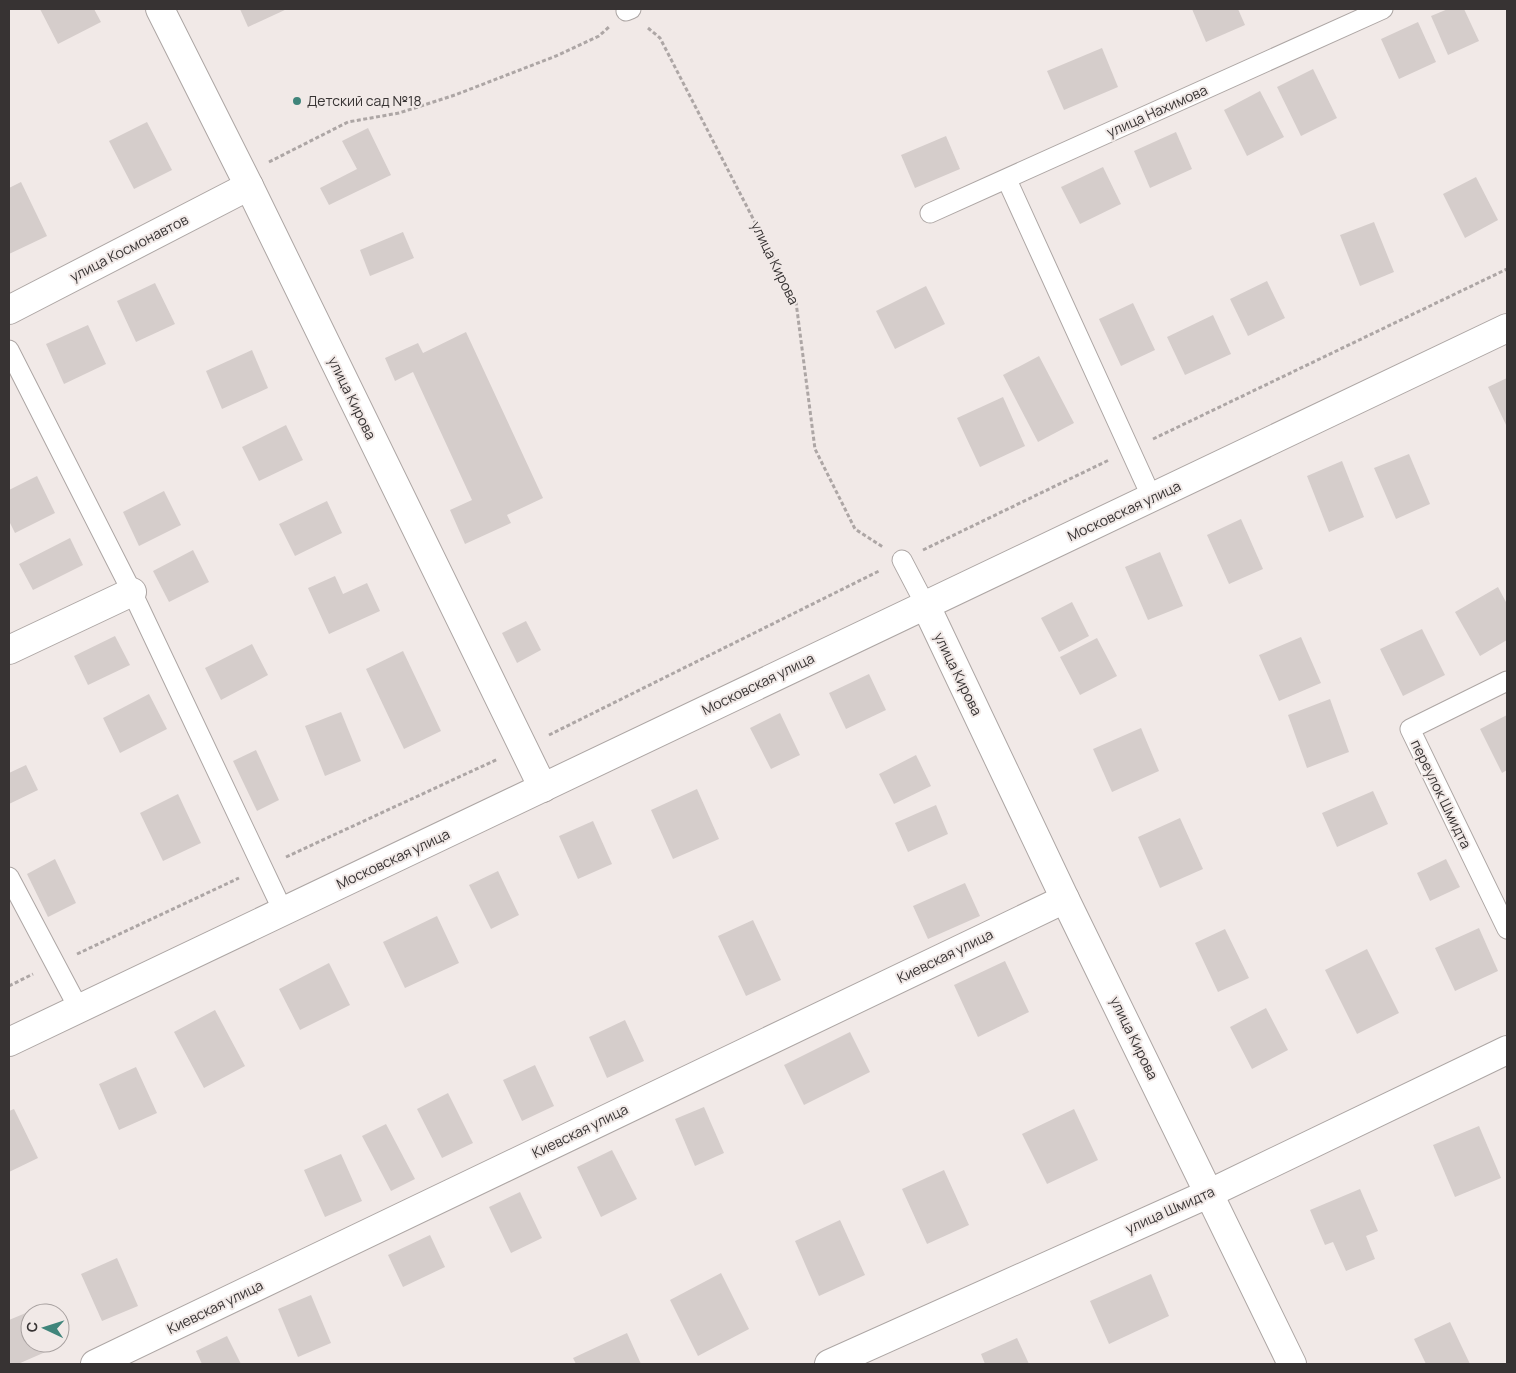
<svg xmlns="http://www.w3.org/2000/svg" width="1516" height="1373" viewBox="0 0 1516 1373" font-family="Manrope,sans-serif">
<rect width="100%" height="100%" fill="#f1e9e7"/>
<!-- building -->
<g fill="#d5cdcb">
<polygon points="40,9 94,9 101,22 58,44"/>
<polygon points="240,9 287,9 248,27"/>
<polygon points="1192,9 1238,9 1245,25 1206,42"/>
<polygon points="1448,9 1464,9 1479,41 1448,55 1431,16"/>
<polygon points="1418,22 1436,62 1399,79 1381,39"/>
<polygon points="1102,48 1118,87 1064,110 1047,71"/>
<polygon points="1313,69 1337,118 1301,136 1277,87"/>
<polygon points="1260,91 1284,137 1247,156 1224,110"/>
<polygon points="147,122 172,170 134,189 109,141"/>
<polygon points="368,128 391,175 329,205 320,188 357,169 342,141"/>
<polygon points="1176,132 1192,169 1150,188 1134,151"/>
<polygon points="946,136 960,169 915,188 901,155"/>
<polygon points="1103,167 1121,204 1080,224 1061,187"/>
<polygon points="1476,177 1498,220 1465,238 1443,194"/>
<polygon points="21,182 47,236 9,254 9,188"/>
<polygon points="1374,222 1394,272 1360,286 1340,235"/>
<polygon points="403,232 414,258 370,276 360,250"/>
<polygon points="1267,281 1285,318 1248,336 1230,299"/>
<polygon points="155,283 175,324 136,342 117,301"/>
<polygon points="926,286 945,324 895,349 876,311"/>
<polygon points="1133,303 1155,350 1121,366 1099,319"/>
<polygon points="1213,315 1231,354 1185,375 1167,337"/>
<polygon points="88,325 106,364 64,384 46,344"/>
<polygon points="466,332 543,498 507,515 511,523 465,544 450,510 472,500 413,372 395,381 385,358 418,343 423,353"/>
<polygon points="252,350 268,388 222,409 206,371"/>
<polygon points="1039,356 1074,423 1038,442 1003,375"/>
<polygon points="1507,378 1507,427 1488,387"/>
<polygon points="1003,397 1025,446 980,467 957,418"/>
<polygon points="286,425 303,460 259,481 242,447"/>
<polygon points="1409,454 1430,504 1396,519 1374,468"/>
<polygon points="1342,461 1364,517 1329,532 1307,476"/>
<polygon points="37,476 55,513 15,533 9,521 9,490"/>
<polygon points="164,491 181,525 139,546 123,512"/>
<polygon points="327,501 342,533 295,556 279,524"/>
<polygon points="1241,519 1263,569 1229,584 1207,535"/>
<polygon points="70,538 83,565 33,590 19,564"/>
<polygon points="193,550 209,582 169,602 153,571"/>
<polygon points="1160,552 1183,606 1148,620 1125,567"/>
<polygon points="335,576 343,594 367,583 380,611 329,634 308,588"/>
<polygon points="1498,587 1507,604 1507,640 1480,656 1455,612"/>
<polygon points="1072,602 1089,636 1059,652 1041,618"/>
<polygon points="526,621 541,650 517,663 502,633"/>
<polygon points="1422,629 1445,675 1403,696 1380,649"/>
<polygon points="115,636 130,665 88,685 74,656"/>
<polygon points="1301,637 1321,683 1279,701 1259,655"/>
<polygon points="1097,638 1117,676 1080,695 1060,657"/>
<polygon points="252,644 268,675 221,700 205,668"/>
<polygon points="403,651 441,731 404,749 366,669"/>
<polygon points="869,674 886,710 846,729 829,693"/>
<polygon points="149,694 167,729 120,753 103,718"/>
<polygon points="1330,699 1349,752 1307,768 1288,715"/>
<polygon points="341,712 361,761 325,776 305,726"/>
<polygon points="780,713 800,755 771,769 750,728"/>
<polygon points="1507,715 1507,770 1502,773 1480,729"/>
<polygon points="1141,728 1159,771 1112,792 1093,749"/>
<polygon points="256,750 279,800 257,811 233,761"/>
<polygon points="916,755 931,786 894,804 879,774"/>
<polygon points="26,765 38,790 9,804 9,773"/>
<polygon points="697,789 719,839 673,859 651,810"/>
<polygon points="1373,791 1388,824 1337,847 1322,813"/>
<polygon points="178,794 201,843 163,861 140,813"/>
<polygon points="936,805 948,834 908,852 895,823"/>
<polygon points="1180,818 1203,869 1160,888 1138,837"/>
<polygon points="593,821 612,864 578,879 559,836"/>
<polygon points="55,859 76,903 48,917 27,874"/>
<polygon points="1446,859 1460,887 1430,901 1417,873"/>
<polygon points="498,871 519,915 491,929 469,885"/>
<polygon points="965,883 980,916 928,939 913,906"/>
<polygon points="437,916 459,963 405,988 383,942"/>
<polygon points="753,920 781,980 746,996 718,936"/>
<polygon points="1479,928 1498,971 1455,991 1435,948"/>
<polygon points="1225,929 1249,978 1218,992 1195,943"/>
<polygon points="1367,949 1399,1013 1357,1034 1325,970"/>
<polygon points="1005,961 1029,1012 978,1037 954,985"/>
<polygon points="329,963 350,1005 300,1030 279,989"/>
<polygon points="1266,1008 1288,1050 1252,1069 1230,1027"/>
<polygon points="215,1010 245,1066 204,1088 174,1032"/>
<polygon points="625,1020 644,1061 607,1078 589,1037"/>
<polygon points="850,1032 870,1072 804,1105 784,1065"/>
<polygon points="535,1065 554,1106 522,1121 503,1080"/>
<polygon points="136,1067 157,1113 119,1130 99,1084"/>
<polygon points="448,1093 473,1143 442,1158 417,1109"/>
<polygon points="704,1107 724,1153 695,1166 675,1119"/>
<polygon points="14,1109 38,1158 9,1172 9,1111"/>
<polygon points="1074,1109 1098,1160 1047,1184 1022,1134"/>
<polygon points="386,1124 415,1179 391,1191 362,1136"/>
<polygon points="1479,1126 1501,1178 1455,1197 1433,1145"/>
<polygon points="612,1150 637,1199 601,1217 577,1167"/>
<polygon points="341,1154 362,1201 325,1217 304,1170"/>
<polygon points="944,1170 969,1225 927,1244 902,1189"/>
<polygon points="1360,1189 1378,1231 1366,1236 1375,1259 1346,1271 1333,1242 1325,1245 1310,1210"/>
<polygon points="520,1192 542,1238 511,1253 489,1207"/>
<polygon points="840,1220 865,1275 819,1296 795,1241"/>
<polygon points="430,1235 445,1267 403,1287 388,1255"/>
<polygon points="117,1258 138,1306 102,1321 81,1274"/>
<polygon points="721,1273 749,1329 698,1356 670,1300"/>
<polygon points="1151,1274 1169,1316 1109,1344 1090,1301"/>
<polygon points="311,1295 331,1343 298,1357 278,1309"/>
<polygon points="33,1310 34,1313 30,1313 30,1343 47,1343 50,1350 18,1364 9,1364 9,1320"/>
<polygon points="1450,1322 1470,1364 1426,1364 1414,1339"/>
<polygon points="627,1333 641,1364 576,1364 573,1358"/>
<polygon points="227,1336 241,1364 202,1364 196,1351"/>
<polygon points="1017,1338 1029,1364 985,1364 981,1354"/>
</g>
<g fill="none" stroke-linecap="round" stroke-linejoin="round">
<!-- service casing -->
<g stroke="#ada6a4" stroke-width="21">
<g id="service">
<polyline points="626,11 631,9"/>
<polyline points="1007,180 1152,498"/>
<polyline points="930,213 1383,9"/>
<polyline points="9,350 132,592 283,911"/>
<polyline points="902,560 925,604"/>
<polyline points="1507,681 1410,729 1507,929"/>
<polyline points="9,877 79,1009"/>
</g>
</g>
<!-- minor casing -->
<g stroke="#ada6a4" stroke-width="30">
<g id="minor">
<polyline points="160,9 249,186 543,788"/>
<polyline points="9,310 249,186"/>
<polyline points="925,604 1065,899 1292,1364"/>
<polyline points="9,650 132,592"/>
<polyline points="95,1364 1065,899"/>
<polyline points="829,1364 1210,1193 1507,1050"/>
</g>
</g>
<!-- tertiary casing -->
<g stroke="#ada6a4" stroke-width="30">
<polyline id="tertiary" points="9,1042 1507,328"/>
</g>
<!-- path -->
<g stroke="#ada6a5" stroke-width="3" stroke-dasharray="4 2.5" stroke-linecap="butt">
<polyline points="648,28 660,38 796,302 815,449 855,529 883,547"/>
<polyline points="269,162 348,122 399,113 455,95 556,56 599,36 609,27"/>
<polyline points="1153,439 1507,269"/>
<polyline points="923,550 1109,460"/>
<polyline points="549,735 879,571"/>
<polyline points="286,857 498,759"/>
<polyline points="77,954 239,878"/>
<polyline points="9,986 33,974"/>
</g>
<!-- service -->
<use href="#service" stroke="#fff" stroke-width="19"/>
<!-- minor -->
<use href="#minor" stroke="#fff" stroke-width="28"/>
<!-- tertiary -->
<use href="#tertiary" stroke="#fff" stroke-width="28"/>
</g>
<!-- markers -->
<circle fill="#40857b" stroke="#f1e9e7" stroke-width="2" cx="297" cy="101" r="5"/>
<g text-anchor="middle" stroke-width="4" stroke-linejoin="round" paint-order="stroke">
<!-- poi labels -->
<g font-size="14" fill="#373333" stroke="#f1e9e7" text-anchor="start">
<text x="307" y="106">Детский сад №18</text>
</g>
<!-- street labels -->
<g font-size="14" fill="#373333" stroke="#f1e9e7">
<text transform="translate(1157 111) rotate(-24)" y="5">улица Нахимова</text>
<text transform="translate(129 248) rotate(-27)" y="5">улица Космонавтов</text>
<text transform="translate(775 263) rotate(64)" y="5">улица Кирова</text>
<text transform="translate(352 398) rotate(64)" y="5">улица Кирова</text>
<text transform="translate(1124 511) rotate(-25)" y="5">Московская улица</text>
<text transform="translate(958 674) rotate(64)" y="5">улица Кирова</text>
<text transform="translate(758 684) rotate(-26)" y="5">Московская улица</text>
<text transform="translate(1441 794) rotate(64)" y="5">переулок Шмидта</text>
<text transform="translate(393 859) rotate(-25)" y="5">Московская улица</text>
<text transform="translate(945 956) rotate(-26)" y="5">Киевская улица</text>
<text transform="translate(1134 1038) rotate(64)" y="5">улица Кирова</text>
<text transform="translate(580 1131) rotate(-26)" y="5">Киевская улица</text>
<text transform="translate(1170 1210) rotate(-24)" y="5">улица Шмидта</text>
<text transform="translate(215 1307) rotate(-26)" y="5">Киевская улица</text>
</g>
</g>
<!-- border -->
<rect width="1516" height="1373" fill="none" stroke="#373333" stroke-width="20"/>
<!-- north arrow -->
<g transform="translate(45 1328) rotate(274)"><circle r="24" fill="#f1e9e7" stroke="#a7a09f"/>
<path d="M0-4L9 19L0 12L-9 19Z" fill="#40857b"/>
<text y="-8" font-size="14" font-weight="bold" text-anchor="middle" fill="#373333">С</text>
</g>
</svg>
